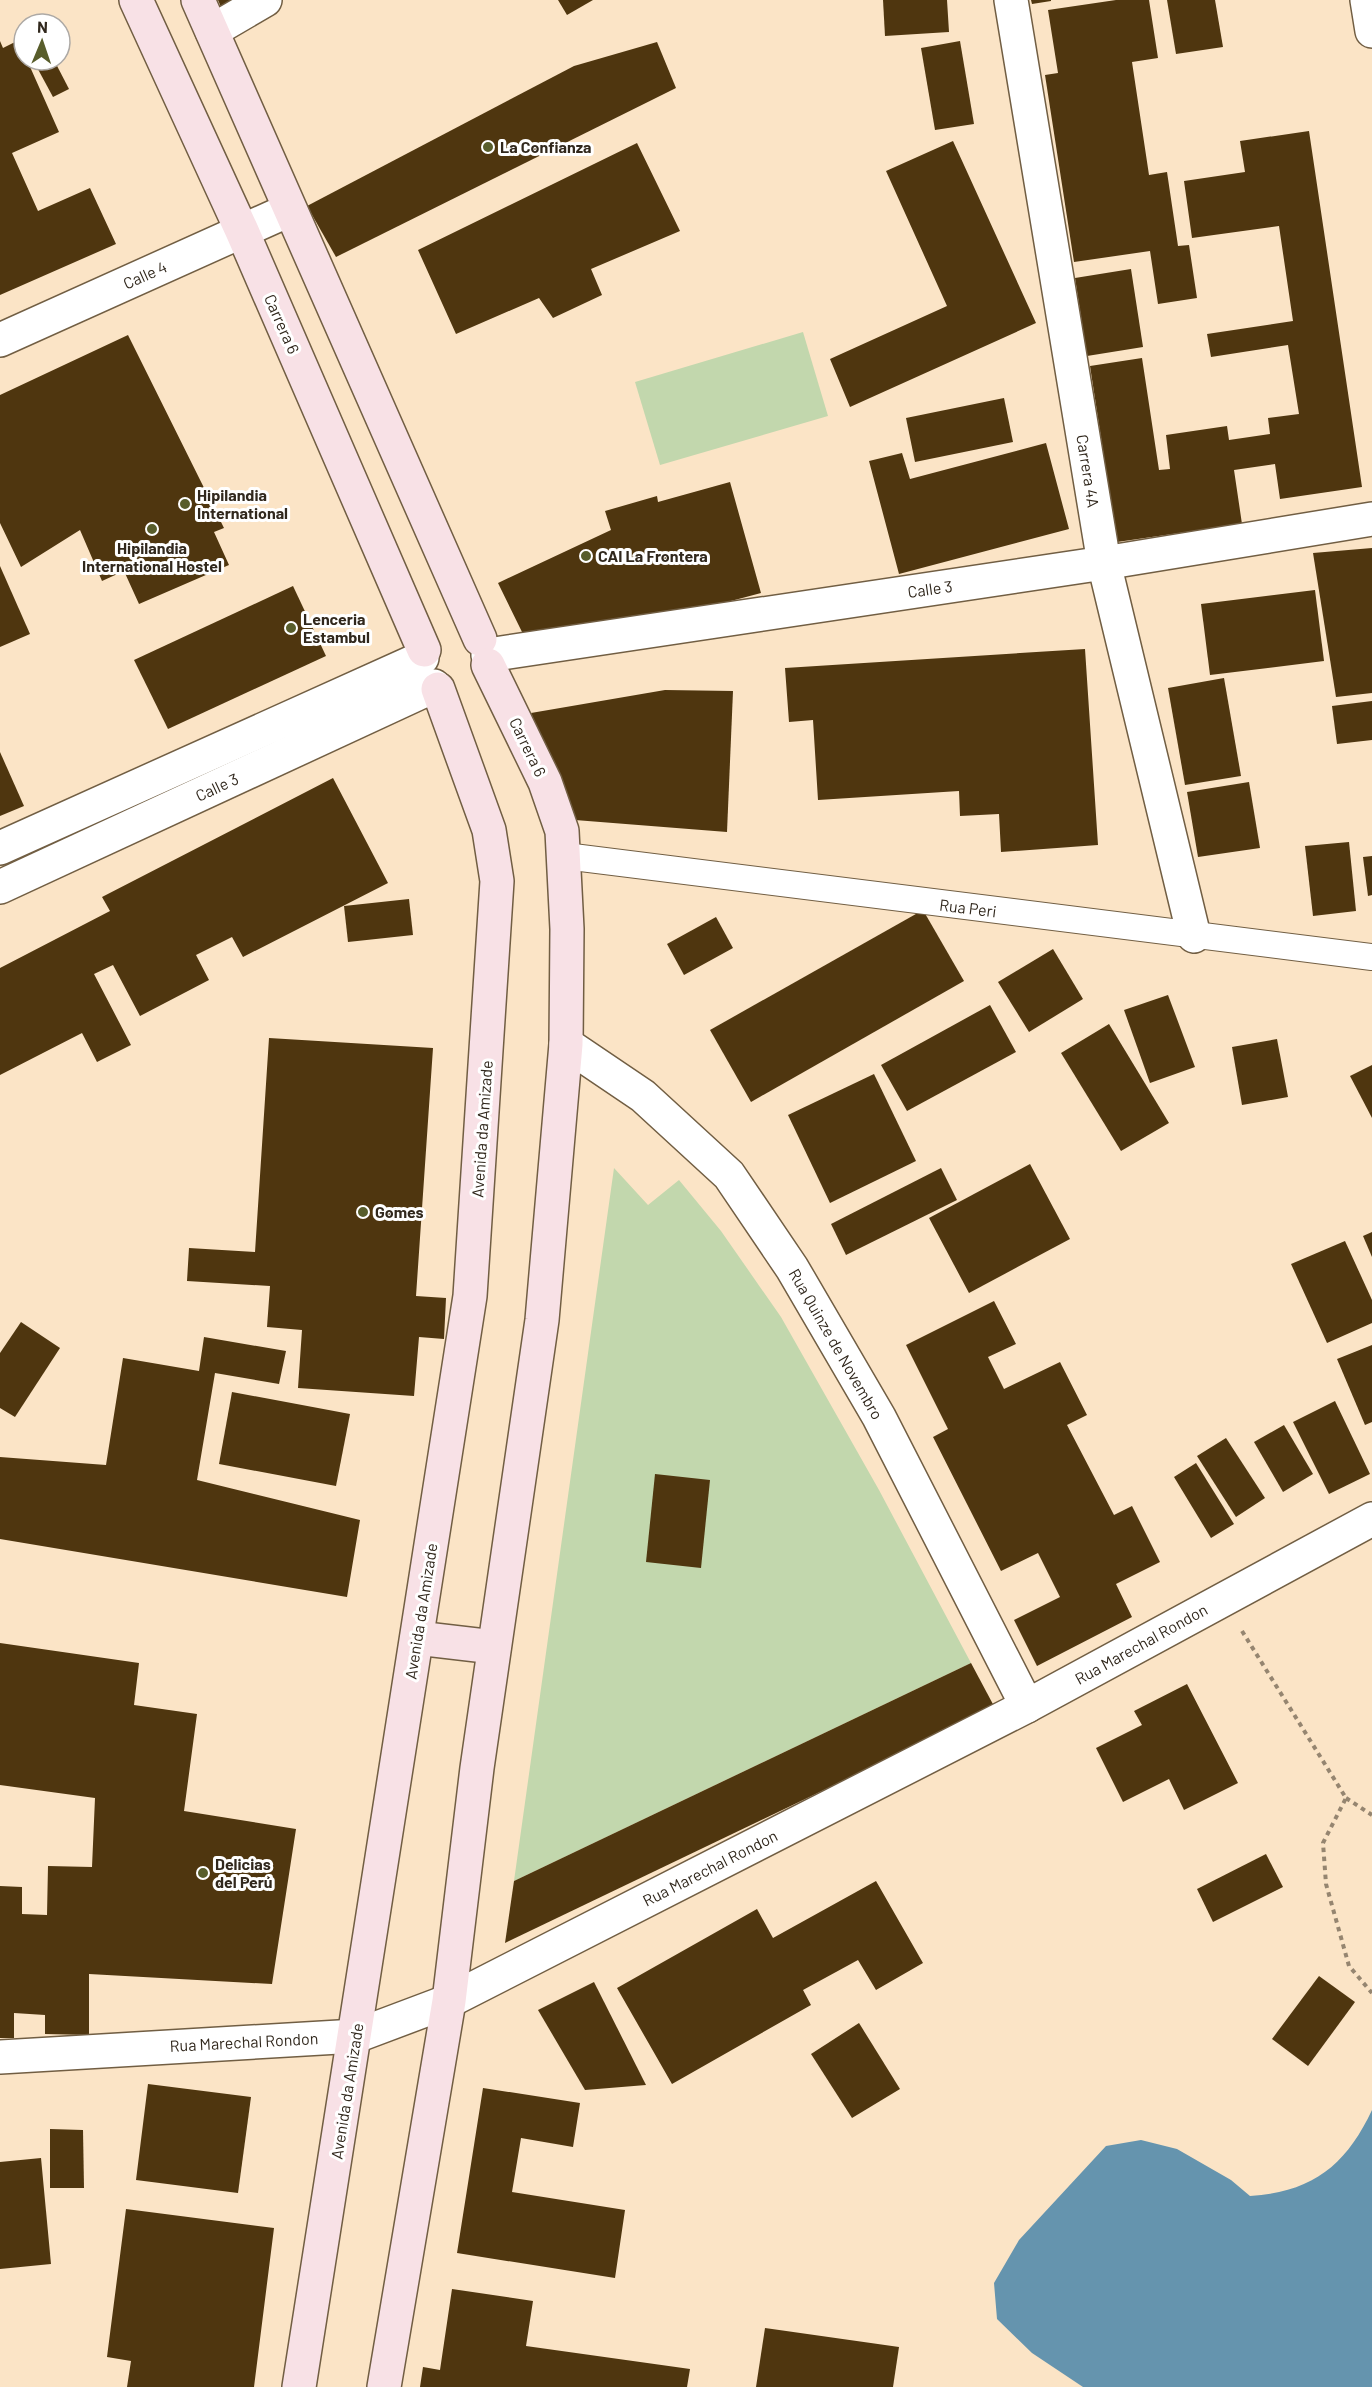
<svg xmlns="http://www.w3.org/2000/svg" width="1372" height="2387" viewBox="0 0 1372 2387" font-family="Barlow,sans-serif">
<rect width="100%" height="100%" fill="#fbe4c6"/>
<!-- green -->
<g fill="#c2d7ad">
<polygon points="803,332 828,416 660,465 635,382"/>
<polygon points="614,1168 648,1205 679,1180 721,1231 781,1317 879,1490 971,1663 514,1881"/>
</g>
<!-- water -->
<path fill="#6594ae" d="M1372 2110V2387H1083L1032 2353 997 2319 994 2283 1019 2240 1106 2146 1141 2140 1177 2149 1231 2180 1250 2196C1313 2192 1346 2165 1372 2110Z"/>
<!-- building -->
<g fill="#4f360f">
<polygon points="218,0 233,0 221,7"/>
<polygon points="558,0 593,0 567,15"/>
<polygon points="883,0 947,0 949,32 885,36"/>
<polygon points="1031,0 1051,0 1051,1 1032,4"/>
<polygon points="1116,0 1149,0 1158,58 1132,62 1149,175 1167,172 1178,246 1189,245 1197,298 1158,304 1150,251 1074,262 1045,75 1058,73 1048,10"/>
<polygon points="1167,0 1215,0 1223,47 1176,54"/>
<polygon points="19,40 24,60 27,60 59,132 12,153 38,211 90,188 116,244 0,295 0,41 3,48"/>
<polygon points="960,41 974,124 935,130 921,48"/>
<polygon points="657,42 676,88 336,257 307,206 574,66"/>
<polygon points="33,60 54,60 69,89 53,97"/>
<polygon points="1309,131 1362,487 1280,499 1275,464 1234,470 1242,524 1117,542 1090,366 1142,358 1159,470 1170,469 1166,435 1227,426 1229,440 1270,434 1268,418 1299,414 1288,345 1211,357 1207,334 1293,321 1279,226 1192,238 1184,181 1245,172 1240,141"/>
<polygon points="953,141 1036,323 850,407 830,359 947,306 886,171"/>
<polygon points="637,143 680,231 591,269 602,295 553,318 539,298 456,334 418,250"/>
<polygon points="1131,269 1143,347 1087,356 1075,278"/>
<polygon points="128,335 224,528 214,532 229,565 139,604 124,571 102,581 80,530 21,567 0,523 0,395"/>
<polygon points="1004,398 1013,442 915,462 906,418"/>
<polygon points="1046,443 1069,529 899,574 869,461 902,453 910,479"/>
<polygon points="730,482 761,593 637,626 523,634 498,583 611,530 605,511 657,496 658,502"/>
<polygon points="1372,548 1372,693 1336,697 1313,553"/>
<polygon points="0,566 30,634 0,647"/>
<polygon points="293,586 326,656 168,729 134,660"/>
<polygon points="1315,590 1324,661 1210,675 1201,604"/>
<polygon points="1085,649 1098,845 1001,852 999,814 960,816 959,791 818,800 813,720 789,722 785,668"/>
<polygon points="1224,678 1241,776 1185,785 1168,688"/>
<polygon points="665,690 733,691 727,832 575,820 531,713"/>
<polygon points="1372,701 1372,740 1337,744 1332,706"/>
<polygon points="0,752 24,806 0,816"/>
<polygon points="333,778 388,883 243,957 232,937 196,955 209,980 140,1016 113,965 94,974 131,1045 97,1062 82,1033 0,1075 0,968 110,911 102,897"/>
<polygon points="1249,782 1260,848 1198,857 1187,792"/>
<polygon points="1349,842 1356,911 1313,916 1305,846"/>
<polygon points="1372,856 1372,895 1368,896 1363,857"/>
<polygon points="409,899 413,935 348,942 344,906"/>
<polygon points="923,910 964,981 751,1102 710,1030"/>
<polygon points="716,917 733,948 684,975 667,944"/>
<polygon points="1053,949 1083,999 1029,1032 998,982"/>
<polygon points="1168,995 1195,1067 1150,1083 1124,1010"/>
<polygon points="990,1005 1016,1052 907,1111 881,1065"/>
<polygon points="1109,1024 1169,1123 1121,1151 1061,1053"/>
<polygon points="269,1038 433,1048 416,1296 446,1298 444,1339 419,1337 414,1396 298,1388 302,1330 267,1327 270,1286 187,1281 189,1248 255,1252"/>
<polygon points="1277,1039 1288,1097 1242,1105 1232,1047"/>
<polygon points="1372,1065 1372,1118 1350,1076"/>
<polygon points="874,1074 916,1161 830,1203 788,1115"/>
<polygon points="1030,1164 1070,1239 969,1293 929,1218"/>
<polygon points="941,1168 957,1200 846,1255 831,1224"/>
<polygon points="1372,1232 1372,1257 1363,1236"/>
<polygon points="1345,1241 1372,1300 1372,1323 1327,1343 1291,1264"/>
<polygon points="994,1301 1016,1344 988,1357 1004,1389 1060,1362 1087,1415 1067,1425 1114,1515 1132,1506 1160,1562 1116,1584 1132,1617 1037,1666 1014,1620 1060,1597 1038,1553 1001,1571 933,1437 948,1429 906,1345"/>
<polygon points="21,1322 60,1348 15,1417 0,1408 0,1353"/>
<polygon points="204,1337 286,1351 279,1384 215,1373 197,1480 360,1520 347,1597 0,1539 0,1457 106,1465 123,1358 199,1371"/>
<polygon points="1372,1345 1372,1422 1365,1425 1337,1359"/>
<polygon points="232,1392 350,1414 336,1486 219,1464"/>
<polygon points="1335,1401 1370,1474 1329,1494 1293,1422"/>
<polygon points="1284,1425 1313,1474 1283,1492 1254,1442"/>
<polygon points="1226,1438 1265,1498 1236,1517 1197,1456"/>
<polygon points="1196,1463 1234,1524 1211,1538 1174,1477"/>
<polygon points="655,1474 710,1480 701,1568 646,1562"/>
<polygon points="0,1643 139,1663 134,1705 197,1714 184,1811 296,1829 272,1984 89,1974 89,2035 45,2034 45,2015 14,2013 14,2038 0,2038 0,1886 22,1887 22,1914 47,1915 48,1866 92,1867 95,1798 0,1785"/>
<polygon points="971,1663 995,1708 505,1943 514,1881"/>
<polygon points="1187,1684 1238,1783 1184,1810 1169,1779 1123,1802 1096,1748 1142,1725 1134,1711"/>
<polygon points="1266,1854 1283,1887 1213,1922 1197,1889"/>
<polygon points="876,1881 923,1963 876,1990 858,1960 803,1990 811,2005 672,2084 617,1988 757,1909 773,1938"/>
<polygon points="1319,1976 1355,2002 1308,2066 1272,2039"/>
<polygon points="594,1982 646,2085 585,2090 538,2010"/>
<polygon points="859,2023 900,2089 852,2118 811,2054"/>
<polygon points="148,2084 251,2097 238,2193 136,2180"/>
<polygon points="483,2088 580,2103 573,2147 521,2138 512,2192 625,2210 615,2278 457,2253"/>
<polygon points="50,2129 83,2130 84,2188 50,2188"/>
<polygon points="41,2158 51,2264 0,2269 0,2162"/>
<polygon points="126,2209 274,2228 254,2387 127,2387 131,2361 107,2357"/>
<polygon points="452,2289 533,2301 526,2346 690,2369 687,2387 420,2387 423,2367 440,2370"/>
<polygon points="765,2328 899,2347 893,2387 756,2387"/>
</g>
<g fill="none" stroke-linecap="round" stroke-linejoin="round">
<!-- pedestrian casing -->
<g stroke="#715e43" stroke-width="28">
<polyline id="pedestrian" points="565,856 1372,957"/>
</g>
<!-- minor casing -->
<g stroke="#715e43" stroke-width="36">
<g id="minor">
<polyline points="1011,0 1104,563 1194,936"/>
<polyline points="1367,0 1372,31"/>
<polyline points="212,31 265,0"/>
<polyline points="0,340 289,210"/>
<polyline points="488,655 1104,563 1372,519"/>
<polyline points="566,1044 643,1096 729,1175 792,1268 879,1417 1027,1706"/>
<polyline points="0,2057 356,2036 449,2001 1027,1706 1372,1519"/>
</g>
</g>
<!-- tertiary casing -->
<g stroke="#715e43" stroke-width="36">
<g id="tertiary">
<polyline points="0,848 422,658"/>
<polyline points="0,887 434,686"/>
</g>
</g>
<!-- secondary casing -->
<g stroke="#715e43" stroke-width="36">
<g id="secondary">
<polyline points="136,0 242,231 424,650"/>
<polyline points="198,0 480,639"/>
<polyline points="417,1638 494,1647"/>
<polyline points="299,2387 470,1296 497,881 489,830 438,689"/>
<polyline points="384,2387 449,2001 477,1768 542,1320 566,1044 567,929 562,831 545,782 488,665"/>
</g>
</g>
<!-- path -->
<g stroke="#958570" stroke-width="4" stroke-dasharray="4.5 4.5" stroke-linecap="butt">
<polyline points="1242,1631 1346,1798 1323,1843 1326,1884 1349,1966 1372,1993"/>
<polyline points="1346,1798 1372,1815"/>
</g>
<!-- pedestrian -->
<use href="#pedestrian" stroke="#fff" stroke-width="26"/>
<!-- minor -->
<use href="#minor" stroke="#fff" stroke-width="33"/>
<!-- tertiary -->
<use href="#tertiary" stroke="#fff" stroke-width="33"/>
<!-- secondary -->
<use href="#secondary" stroke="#f8e1e6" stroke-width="33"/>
</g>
<!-- markers -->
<g fill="#585d2b" stroke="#fff" stroke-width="2">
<circle cx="488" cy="147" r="6"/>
<circle cx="185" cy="504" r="6"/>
<circle cx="152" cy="529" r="6"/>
<circle cx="586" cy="556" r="6"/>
<circle cx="291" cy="628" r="6"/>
<circle cx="363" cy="1212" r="6"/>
<circle cx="203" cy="1873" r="6"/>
</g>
<g text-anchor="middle" stroke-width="6" stroke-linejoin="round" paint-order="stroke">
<!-- poi labels -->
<g font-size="16" font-weight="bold" fill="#31281d" stroke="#fff" text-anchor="start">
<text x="500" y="153">La Confianza</text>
<text x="197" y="501">Hipilandia<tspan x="197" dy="18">International</tspan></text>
<text x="152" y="554" text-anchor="middle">Hipilandia<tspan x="152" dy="18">International Hostel</tspan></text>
<text x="598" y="562">CAI La Frontera</text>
<text x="303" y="625">Lenceria<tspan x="303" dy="18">Estambul</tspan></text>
<text x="375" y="1218">Gomes</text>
<text x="215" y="1870">Delicias<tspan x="215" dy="18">del Perú</tspan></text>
</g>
<!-- street labels -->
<g font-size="16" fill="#31281d" stroke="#fff">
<text transform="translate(145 275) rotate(-24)" y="6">Calle 4</text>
<text transform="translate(282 324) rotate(66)" y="6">Carrera 6</text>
<text transform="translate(1088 471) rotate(81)" y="6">Carrera 4A</text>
<text transform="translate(930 589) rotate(-8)" y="6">Calle 3</text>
<text transform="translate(528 747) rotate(64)" y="6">Carrera 6</text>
<text transform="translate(217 787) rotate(-25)" y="6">Calle 3</text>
<text transform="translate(968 908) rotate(7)" y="6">Rua Peri</text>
<text transform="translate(482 1129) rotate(-86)" y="6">Avenida da Amizade</text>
<text transform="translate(836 1344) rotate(60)" y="6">Rua Quinze de Novembro</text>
<text transform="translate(421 1611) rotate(-81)" y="6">Avenida da Amizade</text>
<text transform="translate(1141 1644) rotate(-29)" y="6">Rua Marechal Rondon</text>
<text transform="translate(710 1868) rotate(-27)" y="6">Rua Marechal Rondon</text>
<text transform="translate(244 2042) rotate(-3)" y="6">Rua Marechal Rondon</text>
<text transform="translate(347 2091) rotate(-81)" y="6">Avenida da Amizade</text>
</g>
</g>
<!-- north arrow -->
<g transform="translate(42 42) rotate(2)"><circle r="28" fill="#ffffff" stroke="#ada9a5" stroke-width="1.5"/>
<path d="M0-4.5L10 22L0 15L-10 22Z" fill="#585d2b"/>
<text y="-9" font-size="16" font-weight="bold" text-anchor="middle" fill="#31281d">N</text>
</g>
</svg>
